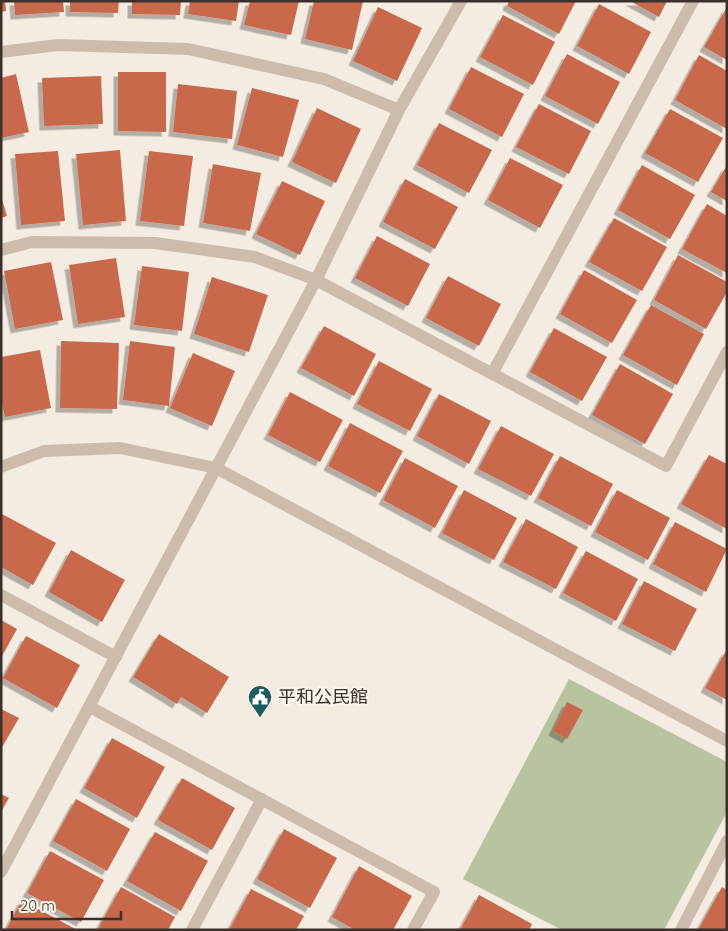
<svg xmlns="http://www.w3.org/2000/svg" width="728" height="931" viewBox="0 0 728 931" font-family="Quicksand,'Noto Sans JP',sans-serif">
<defs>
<filter id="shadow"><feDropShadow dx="-4.5" dy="4.5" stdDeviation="0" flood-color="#0004"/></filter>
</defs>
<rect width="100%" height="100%" fill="#f4ebe1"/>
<!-- green -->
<polygon fill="#b8c4a0" points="569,679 727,762 727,812 664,930 562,930 463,879"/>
<!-- building -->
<g fill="#c8694b" filter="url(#shadow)">
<polygon points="1,1 5,1 6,11 1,12"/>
<polygon points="14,1 63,1 64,12 15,15"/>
<polygon points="70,1 119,1 118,13 70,12"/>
<polygon points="132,1 181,1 180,15 132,14"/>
<polygon points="190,1 239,1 236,21 188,14"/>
<polygon points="250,1 299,1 291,35 244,25"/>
<polygon points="314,1 363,1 352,50 305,39"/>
<polygon points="509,1 576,1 559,34 507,6"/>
<polygon points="630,1 667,1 659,17"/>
<polygon points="599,4 651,32 629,74 577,46"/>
<polygon points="378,7 422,28 397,81 353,61"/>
<polygon points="727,7 727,60 704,47"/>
<polygon points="503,15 555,42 533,85 480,57"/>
<polygon points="567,54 620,82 598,124 545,96"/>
<polygon points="699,55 727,71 727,129 675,100"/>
<polygon points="471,67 524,94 502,137 449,109"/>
<polygon points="118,72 166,72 166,132 118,131"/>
<polygon points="16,74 29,132 1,138 1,78"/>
<polygon points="101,76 103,124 44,126 42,78"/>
<polygon points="178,84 237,91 232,139 173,132"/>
<polygon points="252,88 299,100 283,157 237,145"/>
<polygon points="539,104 591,131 569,174 516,147"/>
<polygon points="317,108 361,129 336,183 292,162"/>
<polygon points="670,109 723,138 698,182 645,153"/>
<polygon points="439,123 492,150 469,193 417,165"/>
<polygon points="120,150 126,221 83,225 76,154"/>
<polygon points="58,151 65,221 21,225 15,154"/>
<polygon points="149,151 193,156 184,226 140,221"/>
<polygon points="510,158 563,185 540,228 488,200"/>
<polygon points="213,164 261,173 250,231 203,223"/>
<polygon points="642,165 695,195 670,239 618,210"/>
<polygon points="727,165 727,201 711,192"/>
<polygon points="405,179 458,207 435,249 383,222"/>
<polygon points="282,181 325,201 300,255 256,234"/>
<polygon points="1,196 7,216 1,218"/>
<polygon points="707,204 727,216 727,273 682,249"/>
<polygon points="614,218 667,247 642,291 589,262"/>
<polygon points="377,236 430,264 408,306 355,278"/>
<polygon points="678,255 727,282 727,292 706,329 654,300"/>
<polygon points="116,258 125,317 78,324 69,265"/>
<polygon points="51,262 63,320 15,329 4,271"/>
<polygon points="142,266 189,272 182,331 134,325"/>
<polygon points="584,270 637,300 612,343 560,314"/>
<polygon points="448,276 501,304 479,346 426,318"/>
<polygon points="212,277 268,295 249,352 194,334"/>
<polygon points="651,305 704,334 677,385 623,355"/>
<polygon points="324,326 376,354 354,396 301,368"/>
<polygon points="554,328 607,357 582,401 530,372"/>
<polygon points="61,341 119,343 117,409 60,408"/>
<polygon points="130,341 175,347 169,406 123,400"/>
<polygon points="40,350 51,408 5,417 1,400 1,357"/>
<polygon points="193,353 235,371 212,426 170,408"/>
<polygon points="379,361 432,389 410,431 357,404"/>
<polygon points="620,364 673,394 645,444 592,415"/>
<polygon points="290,392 343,420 320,462 268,435"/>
<polygon points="439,394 491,421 469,464 417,436"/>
<polygon points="350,423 403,451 380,493 328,466"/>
<polygon points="501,426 554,454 531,496 478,469"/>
<polygon points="709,455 727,464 727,529 681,504"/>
<polygon points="560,456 613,484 591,526 538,498"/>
<polygon points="405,458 458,486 435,528 383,500"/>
<polygon points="464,490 517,518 494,560 442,533"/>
<polygon points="617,490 670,518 648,560 595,532"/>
<polygon points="2,514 56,543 33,585 1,567"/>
<polygon points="526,519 578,547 556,589 503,562"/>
<polygon points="675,522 727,549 706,592 653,564"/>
<polygon points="71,550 125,580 102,622 49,592"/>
<polygon points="586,551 638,579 616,621 563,593"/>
<polygon points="644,581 697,609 675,651 622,624"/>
<polygon points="1,620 17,629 1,658"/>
<polygon points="159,634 229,677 207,713 181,697 177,704 133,677"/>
<polygon points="26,636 80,665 57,708 3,678"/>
<polygon points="727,649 727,700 705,688"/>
<polygon points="567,702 583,710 567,739 553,731"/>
<polygon points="1,709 19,718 1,749"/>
<polygon points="112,738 165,767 137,818 84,788"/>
<polygon points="182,778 235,808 212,850 158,820"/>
<polygon points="1,794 9,798 1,812"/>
<polygon points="76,799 130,829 107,871 53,841"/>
<polygon points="284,829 337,858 310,908 257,879"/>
<polygon points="155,832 208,861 181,911 127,881"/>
<polygon points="50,851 104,880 81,922 27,893"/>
<polygon points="359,866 412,896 393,930 355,930 332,917"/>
<polygon points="121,887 175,917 168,930 98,929"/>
<polygon points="722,887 727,890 727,930 698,930"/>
<polygon points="251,889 304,916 296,930 229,930"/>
<polygon points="479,895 532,924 529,930 460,930"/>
<polygon points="22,900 77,930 6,930"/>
</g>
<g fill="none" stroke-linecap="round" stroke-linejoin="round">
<!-- minor -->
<g stroke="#cdbbac" stroke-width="12">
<polyline points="1,52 58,45 188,49 324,79 399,110"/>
<polyline points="1,250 32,242 155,243 255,257 316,280 666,466 727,352"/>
<polyline points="492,374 693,1"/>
<polyline points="1,595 116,657"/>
<polyline points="90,707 434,892 413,930"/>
<polyline points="1,872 316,280 399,110 461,1"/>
<polyline points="192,930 262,799"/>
<polyline points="681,930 727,841"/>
</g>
<!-- tertiary -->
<polyline stroke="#cdbbac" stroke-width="12" points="1,467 44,451 120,448 216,468 727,741"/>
</g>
<!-- icons -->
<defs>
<g id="civic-pin" transform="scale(1.25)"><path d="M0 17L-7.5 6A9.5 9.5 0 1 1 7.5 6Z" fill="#1f5a5e" stroke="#fbf5ee"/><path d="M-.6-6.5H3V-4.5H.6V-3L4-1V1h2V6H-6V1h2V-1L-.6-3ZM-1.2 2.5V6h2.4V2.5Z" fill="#fff"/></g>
</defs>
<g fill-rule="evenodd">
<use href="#civic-pin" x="260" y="697"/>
</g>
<g text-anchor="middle" stroke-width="4.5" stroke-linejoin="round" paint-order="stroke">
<!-- poi labels -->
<g font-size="18" fill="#3b302b" stroke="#fbf5ee" text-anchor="start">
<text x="278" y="703">平和公民館</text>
</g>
</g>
<!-- border -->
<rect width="728" height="931" fill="none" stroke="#3b302b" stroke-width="5"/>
<!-- scale -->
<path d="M12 911v8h109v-8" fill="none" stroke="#3b302b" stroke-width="2.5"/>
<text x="20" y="911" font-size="15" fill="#3b302b" stroke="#fbf5ee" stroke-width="4" paint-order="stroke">20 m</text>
</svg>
